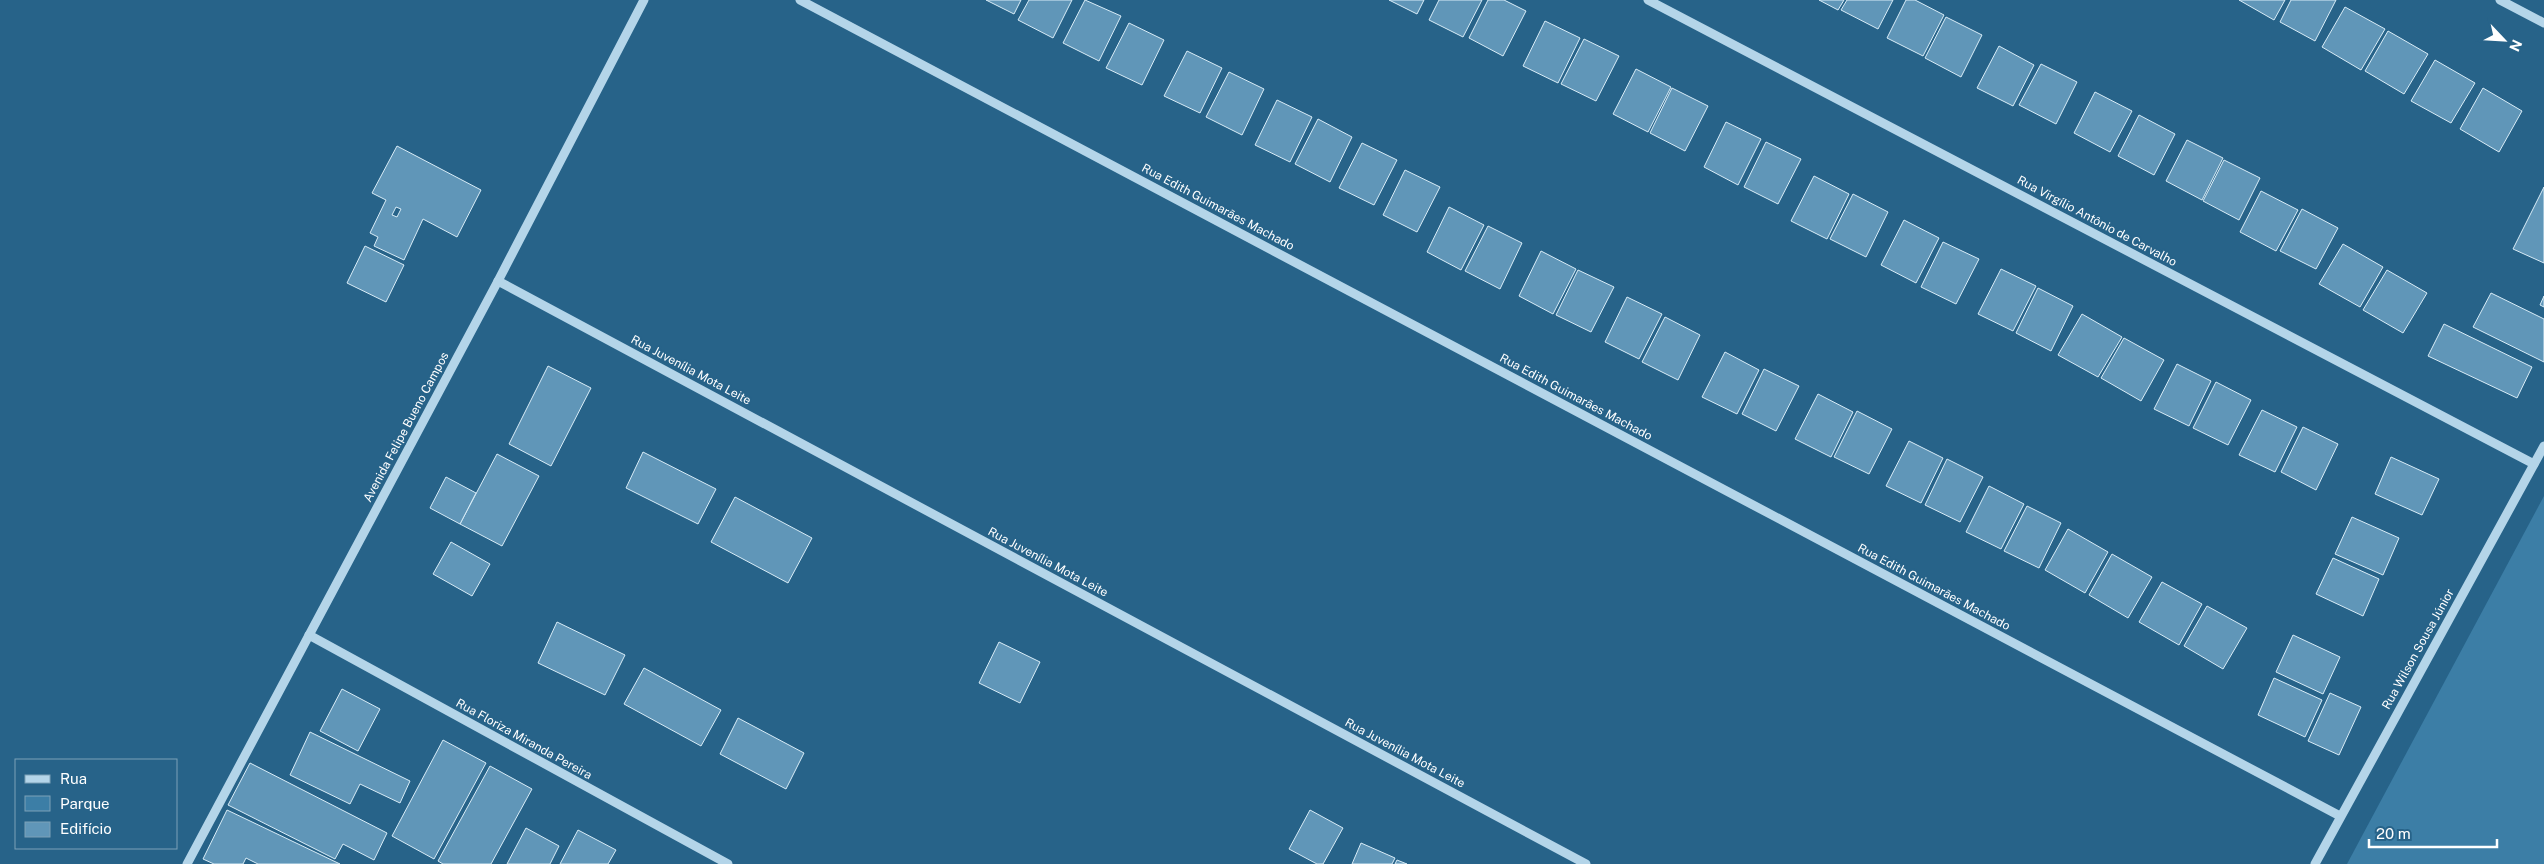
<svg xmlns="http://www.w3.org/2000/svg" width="2544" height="864" viewBox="0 0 2544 864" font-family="'Public Sans',sans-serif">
<rect width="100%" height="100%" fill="#276389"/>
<!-- green -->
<polygon fill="#3c7ea6" points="2544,496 2544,864 2347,864"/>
<!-- building -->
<g fill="#6096b8" stroke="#d8ecf7" fill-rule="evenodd">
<polygon points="986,0 1021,0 1014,14"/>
<polygon points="1029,0 1072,0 1053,38 1018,20"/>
<polygon points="1085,0 1121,16 1099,61 1063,43"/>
<polygon points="1389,0 1424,0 1417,14"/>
<polygon points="1439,0 1482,0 1463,37 1429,20"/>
<polygon points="1488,0 1504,0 1526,11 1503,56 1469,38"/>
<polygon points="1819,0 1844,0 1838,10"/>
<polygon points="1847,0 1893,0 1878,29 1841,10"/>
<polygon points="1906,0 1915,0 1944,15 1923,56 1887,38"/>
<polygon points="2239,0 2285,0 2274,20"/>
<polygon points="2291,0 2336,0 2315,41 2280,22"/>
<polygon points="2345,7 2385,29 2361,70 2322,47"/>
<polygon points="1946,17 1982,35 1961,77 1925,58"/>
<polygon points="1545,21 1580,38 1558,83 1523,66"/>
<polygon points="1129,23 1164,40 1142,85 1106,68"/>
<polygon points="2388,31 2428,54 2404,94 2365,71"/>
<polygon points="1584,39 1619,56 1596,101 1561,84"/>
<polygon points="1999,46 2034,65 2013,106 1977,88"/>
<polygon points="1187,51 1222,68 1200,113 1164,96"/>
<polygon points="2435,60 2475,83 2451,123 2411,101"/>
<polygon points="2041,64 2077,82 2056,124 2019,105"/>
<polygon points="1636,69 1671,87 1648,132 1613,114"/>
<polygon points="1229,72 1264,89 1242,135 1206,117"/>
<polygon points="1672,88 1708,106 1685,151 1650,133"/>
<polygon points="2483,88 2522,111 2499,152 2460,129"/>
<polygon points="2095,92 2132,111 2110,152 2074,133"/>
<polygon points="1277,100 1312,117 1290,162 1255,145"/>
<polygon points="2139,115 2175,134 2154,175 2118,156"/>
<polygon points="1318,119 1352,137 1330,182 1295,164"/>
<polygon points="1726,122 1761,139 1738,185 1704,167"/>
<polygon points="2187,140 2223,158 2202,200 2166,181"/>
<polygon points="1766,142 1801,159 1778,204 1744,187"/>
<polygon points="1362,143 1397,160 1374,205 1339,188"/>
<path d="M397 146 481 190 457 237 423 219 404 260 374 246 378 237 370 233 386 200 372 193ZM396 207 401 209 397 217 392 215Z"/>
<polygon points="2224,160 2260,178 2239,220 2203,201"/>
<polygon points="1405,170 1440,187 1417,232 1383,215"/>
<polygon points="1814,176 1849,194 1827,239 1791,221"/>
<polygon points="2544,187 2544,263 2513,249"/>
<polygon points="2261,191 2298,210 2276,251 2240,232"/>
<polygon points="1853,194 1888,212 1866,257 1830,239"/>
<polygon points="1449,207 1484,225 1461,270 1427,252"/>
<polygon points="2302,209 2338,228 2316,269 2280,251"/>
<polygon points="1904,220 1939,238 1916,283 1881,265"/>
<polygon points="1488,226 1522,243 1500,289 1465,271"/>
<polygon points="1943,242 1979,259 1956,304 1921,287"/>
<polygon points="2343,244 2383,267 2360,307 2319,284"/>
<polygon points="365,246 404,265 386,302 347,283"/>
<polygon points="1541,251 1576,269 1553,314 1519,296"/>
<polygon points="2001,269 2036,286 2013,331 1978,314"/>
<polygon points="1578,270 1614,287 1591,332 1556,315"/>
<polygon points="2387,270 2427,293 2403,333 2363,310"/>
<polygon points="2038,288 2073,306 2051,351 2016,333"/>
<polygon points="2491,293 2544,319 2544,362 2473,327"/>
<polygon points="2544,296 2544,307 2540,305"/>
<polygon points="1627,297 1662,314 1639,359 1605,342"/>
<polygon points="2082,314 2122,337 2098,377 2058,355"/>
<polygon points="1665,317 1700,335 1678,380 1642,362"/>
<polygon points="2444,324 2532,367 2517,398 2428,356"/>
<polygon points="2124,338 2164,360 2141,401 2101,378"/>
<polygon points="1725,352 1759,370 1737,414 1702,397"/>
<polygon points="2177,364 2211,381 2189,426 2154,409"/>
<polygon points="548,366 591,388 551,466 509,444"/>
<polygon points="1764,369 1799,386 1776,431 1742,414"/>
<polygon points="2216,382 2251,400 2228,445 2193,428"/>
<polygon points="1818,394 1853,412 1831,457 1795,439"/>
<polygon points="2262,410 2297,427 2275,472 2239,455"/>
<polygon points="1857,411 1892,429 1869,474 1834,457"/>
<polygon points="2303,427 2338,444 2316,490 2281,472"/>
<polygon points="1909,441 1943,458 1921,503 1886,486"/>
<polygon points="643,452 716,489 698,524 626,488"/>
<polygon points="497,454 539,476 502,546 460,524"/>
<polygon points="2391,457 2439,479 2422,515 2375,494"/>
<polygon points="1947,459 1983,477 1960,522 1925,505"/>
<polygon points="446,477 476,493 460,524 430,508"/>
<polygon points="1989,486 2024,504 2001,549 1966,532"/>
<polygon points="735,497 812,538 788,583 711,542"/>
<polygon points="2027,506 2061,523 2039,568 2004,551"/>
<polygon points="2352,517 2399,538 2383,575 2335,554"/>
<polygon points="2068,529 2108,552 2085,593 2045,570"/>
<polygon points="451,542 490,564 472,596 433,574"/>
<polygon points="2112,554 2152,577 2128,618 2089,595"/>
<polygon points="2333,558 2379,579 2363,616 2316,594"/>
<polygon points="2162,582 2202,604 2179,645 2139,622"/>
<polygon points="2207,606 2247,628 2223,669 2184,646"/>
<polygon points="557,622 625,655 605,695 538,663"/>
<polygon points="2293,635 2340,657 2323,694 2276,672"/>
<polygon points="999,642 1040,662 1020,703 979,683"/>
<polygon points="644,668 721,710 701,746 624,704"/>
<polygon points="2274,678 2322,700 2305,737 2258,715"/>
<polygon points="342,689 380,709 358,751 320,731"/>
<polygon points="2330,693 2361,707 2339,755 2308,741"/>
<polygon points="738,718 804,753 786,789 720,754"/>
<polygon points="310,732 410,781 400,803 360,784 350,804 290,775"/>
<polygon points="443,740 486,763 434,859 392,836"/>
<polygon points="250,763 387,833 374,860 343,844 335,859 228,805"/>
<polygon points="490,766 532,789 491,864 443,864 438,861"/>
<polygon points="227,810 340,864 258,864 246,858 243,864 214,864 203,859"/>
<polygon points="1310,810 1343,828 1323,864 1317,864 1289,849"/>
<polygon points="526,828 559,846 550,864 507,864"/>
<polygon points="578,830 616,850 608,864 560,864"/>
<polygon points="1361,843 1395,858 1392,864 1352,864"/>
<polygon points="1397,860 1407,864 1395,864"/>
</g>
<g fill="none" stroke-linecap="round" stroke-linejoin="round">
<!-- minor -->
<g stroke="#b4d5e9" stroke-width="9">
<polyline points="800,0 2340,816"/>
<polyline points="1648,0 2534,464"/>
<polyline points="2500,0 2544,23"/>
<polyline points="498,281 1586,864"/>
<polyline points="309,635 728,864"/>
<polyline points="187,864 498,281 644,0"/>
<polyline points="2315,864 2544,446"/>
</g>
</g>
<g text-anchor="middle" stroke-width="4" stroke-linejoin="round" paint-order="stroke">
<!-- street labels -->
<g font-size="12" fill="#fff" stroke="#276389">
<text transform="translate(1218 207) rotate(28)" y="4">Rua Edith Guimarães Machado</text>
<text transform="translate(2097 221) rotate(28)" y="4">Rua Virgílio Antônio de Carvalho</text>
<text transform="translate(691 370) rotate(28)" y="4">Rua Juvenília Mota Leite</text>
<text transform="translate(1576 397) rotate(28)" y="4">Rua Edith Guimarães Machado</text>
<text transform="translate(406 427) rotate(-62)" y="4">Avenida Felipe Bueno Campos</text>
<text transform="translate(1048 562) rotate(28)" y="4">Rua Juvenília Mota Leite</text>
<text transform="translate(1934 587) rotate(28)" y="4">Rua Edith Guimarães Machado</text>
<text transform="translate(2418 649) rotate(-61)" y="4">Rua Wilson Sousa Júnior</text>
<text transform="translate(524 739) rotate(29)" y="4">Rua Floriza Miranda Pereira</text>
<text transform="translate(1405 753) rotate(28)" y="4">Rua Juvenília Mota Leite</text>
</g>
</g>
<!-- legend -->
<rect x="15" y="759" width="162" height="90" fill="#276389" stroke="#7da1b8"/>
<rect x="25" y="775" width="25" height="8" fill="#b4d5e9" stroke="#7da1b8"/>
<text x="60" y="784" font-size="15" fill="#ffffff">Rua</text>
<rect x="25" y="796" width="25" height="15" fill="#3c7ea6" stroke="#7da1b8"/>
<text x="60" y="809" font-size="15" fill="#ffffff">Parque</text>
<rect x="25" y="822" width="25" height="15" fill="#6096b8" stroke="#7da1b8"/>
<text x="60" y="834" font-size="15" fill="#ffffff">Edifício</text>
<!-- north arrow -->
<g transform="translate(2504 40) rotate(115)" stroke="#276389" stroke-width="4" paint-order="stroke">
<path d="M0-4L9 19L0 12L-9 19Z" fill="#ffffff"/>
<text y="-8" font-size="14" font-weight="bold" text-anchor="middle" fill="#ffffff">N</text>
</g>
<!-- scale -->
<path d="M2369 839v8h128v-8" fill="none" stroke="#ffffff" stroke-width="2.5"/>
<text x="2376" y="839" font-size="15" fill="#ffffff" stroke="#276389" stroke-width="4" paint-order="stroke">20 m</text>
</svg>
